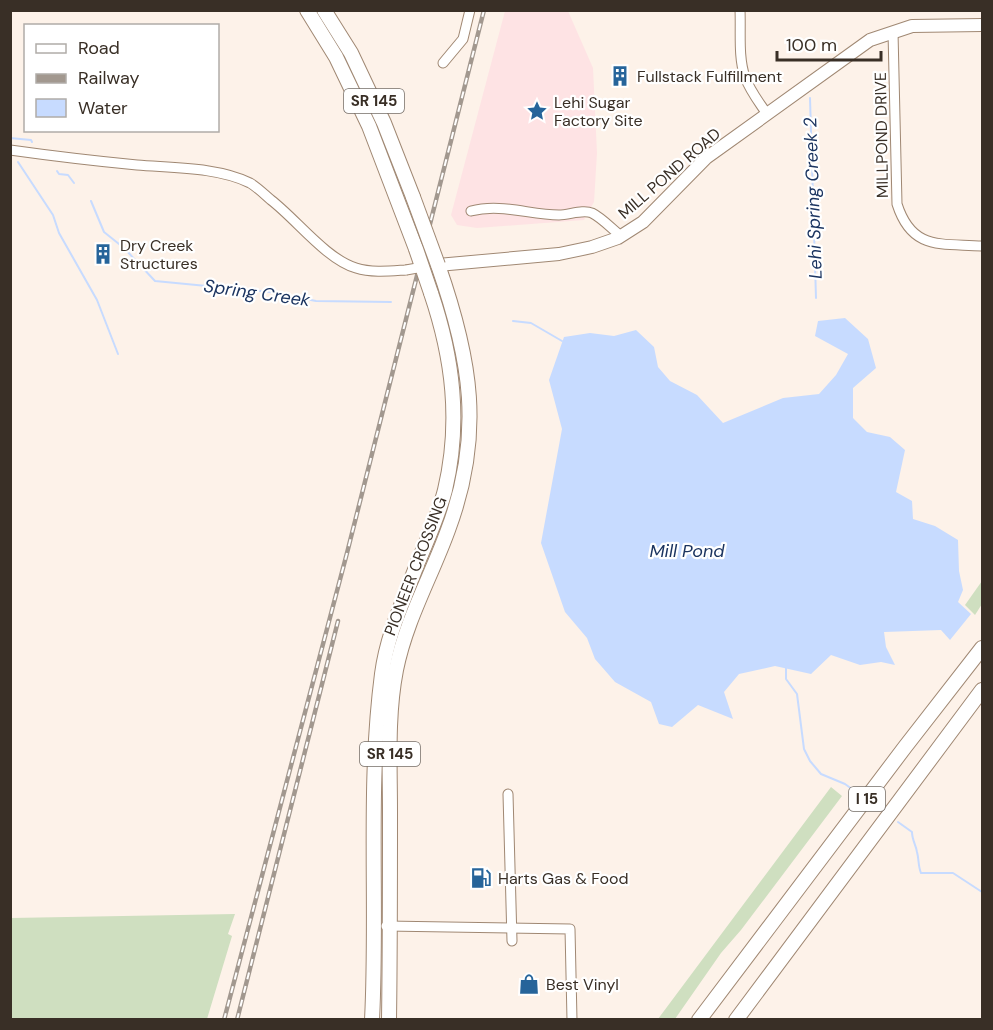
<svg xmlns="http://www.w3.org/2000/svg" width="993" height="1030" viewBox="0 0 993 1030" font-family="'DM Sans',sans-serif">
<rect width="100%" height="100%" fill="#fdf2e9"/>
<!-- industrial -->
<polygon fill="#fee3e4" points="505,11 568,11 593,68 597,153 594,202 584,220 477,228 457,225 451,215"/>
<!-- grass -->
<g fill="#cfdfc0">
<polygon points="982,581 982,604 975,615 965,605"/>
<polygon points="831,787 842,796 741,930 721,953 675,1019 658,1019"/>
<polygon points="235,914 228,934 232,936 207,1019 11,1019 11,918"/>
</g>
<!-- water -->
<polygon fill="#c7dbff" points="845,318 868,339 876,368 853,388 853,418 867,432 890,437 905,450 896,492 912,501 913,519 935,526 958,540 959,571 963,590 958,602 971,614 950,640 941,630 884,632 886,647 895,665 881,662 860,665 831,655 811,674 775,666 739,674 724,692 733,719 698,705 672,727 659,724 651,702 615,682 595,659 587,638 565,612 541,543 562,429 549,380 564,337 590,333 614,336 636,330 654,347 658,367 670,381 697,395 723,423 783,398 819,394 836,375 848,354 815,336 818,321"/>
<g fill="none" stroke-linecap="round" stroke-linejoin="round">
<!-- stream -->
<g stroke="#c7dbff" stroke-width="2">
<polyline points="810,98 816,298"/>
<polyline points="10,138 31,140 32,142"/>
<polyline points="18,162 53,215 59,233 97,300 118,354"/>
<polyline points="57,171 59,174 68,175 74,183"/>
<polyline points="91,201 104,232 124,248 155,281 270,292 316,301 391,302"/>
<polyline points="513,321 531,323 562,341"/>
<polyline points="786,668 786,679 797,694 804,749 810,761 821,774 845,784 856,792"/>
<polyline points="877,807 878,807"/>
<path d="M898 822 912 832C912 840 916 845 917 852 919 859 918 866 921 873H953L982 892"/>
</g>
<!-- minor casing -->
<g stroke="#a08873" stroke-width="11">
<g id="minor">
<path d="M740 10C741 32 738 57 745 77 750 91 759 102 767 114"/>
<path d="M893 32 897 204C912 251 941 243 982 246"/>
<polyline points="443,63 463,39 470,10"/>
<path d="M10 150C53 156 95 161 137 165 172 168 218 167 250 183 257 187 264 194 271 200 296 219 326 259 356 268 372 273 390 271 406 270"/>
<path d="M471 211C501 203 530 215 559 215 569 215 583 209 592 213 602 218 612 229 621 236"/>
<polyline points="508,794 512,941"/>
<polyline points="386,926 570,929 572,1020"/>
</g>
</g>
<!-- major casing -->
<g stroke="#a08873" stroke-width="14">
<polyline id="major" points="438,265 559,254 592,247 618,238 643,222 706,158 870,40 912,26 982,25"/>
</g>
<!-- highway casing -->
<g stroke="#a08873" stroke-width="16">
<g id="highway">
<polyline points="307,10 336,57 369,126 416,249"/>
<polyline points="324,10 351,53 384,123 413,197"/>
<path d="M372 1020C378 904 367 789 382 674 387 635 404 599 418 562 428 538 439 514 445 490 461 422 453 358 431 293"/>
<path d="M389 1020C390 950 390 880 390 811 390 765 387 716 396 670 406 620 431 577 448 530 484 434 471 359 438 265"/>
<polyline points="699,1020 905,747 982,648"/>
<polyline points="736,1020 982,690"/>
</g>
</g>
<!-- minor -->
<use href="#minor" stroke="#fff" stroke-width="9"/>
<!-- major -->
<use href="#major" stroke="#fff" stroke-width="12"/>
<!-- highway -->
<use href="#highway" stroke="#fff" stroke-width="14"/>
<!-- rail casing -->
<g stroke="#a2988f" stroke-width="4.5">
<g id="rail">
<polyline points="224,1020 347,553 484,10"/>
<polyline points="237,1020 338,621"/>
</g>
</g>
<!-- rail -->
<use href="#rail" stroke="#fff" stroke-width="2" stroke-dasharray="7" stroke-linecap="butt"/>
<!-- minor-bridge casing -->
<g stroke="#a08873" stroke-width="11" stroke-linecap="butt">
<polyline id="minor-bridge" points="406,270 423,267"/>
</g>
<!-- highway-bridge casing -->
<g stroke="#a08873" stroke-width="16" stroke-linecap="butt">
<g id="highway-bridge">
<polyline points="413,197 438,265"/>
<polyline points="416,249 431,293"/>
</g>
</g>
<!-- minor-bridge -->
<use href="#minor-bridge" stroke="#fff" stroke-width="9"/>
<!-- highway-bridge -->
<use href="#highway-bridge" stroke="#fff" stroke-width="14"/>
</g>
<!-- icons -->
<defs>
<g id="building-bare" transform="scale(1.62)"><path d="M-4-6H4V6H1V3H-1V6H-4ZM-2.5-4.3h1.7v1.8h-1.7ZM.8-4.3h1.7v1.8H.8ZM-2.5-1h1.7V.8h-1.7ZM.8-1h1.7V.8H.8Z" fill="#26649a" stroke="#fff" stroke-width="2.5" paint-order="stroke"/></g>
<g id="sight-bare" transform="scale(1.62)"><path d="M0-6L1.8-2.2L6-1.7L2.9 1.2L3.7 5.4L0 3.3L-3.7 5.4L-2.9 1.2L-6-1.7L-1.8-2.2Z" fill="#26649a" stroke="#fff" stroke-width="2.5" paint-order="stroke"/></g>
<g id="fuel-bare" transform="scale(1.62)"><path d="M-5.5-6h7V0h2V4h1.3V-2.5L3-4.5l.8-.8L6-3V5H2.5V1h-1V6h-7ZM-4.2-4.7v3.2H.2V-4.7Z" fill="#26649a" stroke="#fff" stroke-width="2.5" paint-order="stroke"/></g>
<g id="shop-bare" transform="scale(1.62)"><path d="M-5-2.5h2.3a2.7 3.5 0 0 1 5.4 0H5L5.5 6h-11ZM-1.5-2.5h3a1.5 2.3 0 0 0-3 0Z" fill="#26649a" stroke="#fff" stroke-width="2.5" paint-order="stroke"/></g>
</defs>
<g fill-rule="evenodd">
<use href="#building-bare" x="620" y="76"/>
<use href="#sight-bare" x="537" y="111"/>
<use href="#building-bare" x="103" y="254"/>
<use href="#fuel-bare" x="481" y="878"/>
<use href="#shop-bare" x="529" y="984"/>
</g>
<g text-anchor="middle" stroke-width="4.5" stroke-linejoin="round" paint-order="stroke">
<!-- shield labels -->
<g fill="#fff" stroke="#746d67" stroke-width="1.5">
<rect x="344" y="89" width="60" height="24" rx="4.5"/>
<rect x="360" y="742" width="60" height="24" rx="4.5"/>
<rect x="849" y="787" width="36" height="24" rx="4.5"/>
</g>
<g font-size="15" font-weight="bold" fill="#392f26">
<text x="374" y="106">SR 145</text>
<text x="390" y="759">SR 145</text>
<text x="867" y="804">I 15</text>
</g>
<!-- poi labels -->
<g font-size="16" fill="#392f26" stroke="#fff" text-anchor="start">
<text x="637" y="82">Fullstack Fulfillment</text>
<text x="554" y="108">Lehi Sugar<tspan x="554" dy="18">Factory Site</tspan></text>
<text x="120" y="251">Dry Creek<tspan x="120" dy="18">Structures</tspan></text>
<text x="498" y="884">Harts Gas &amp; Food</text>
<text x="546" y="990">Best Vinyl</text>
</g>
<!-- street labels -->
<g font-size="16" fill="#392f26" stroke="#fff">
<text transform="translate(881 135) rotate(-91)" y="6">MILLPOND DRIVE</text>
<text transform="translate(669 173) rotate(-41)" y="6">MILL POND ROAD</text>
<text transform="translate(415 566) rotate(-69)" y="6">PIONEER CROSSING</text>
</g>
<!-- water labels -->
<g font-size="18" font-style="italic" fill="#1b3460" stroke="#fff">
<text transform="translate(813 198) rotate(-92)" y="6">Lehi Spring Creek 2</text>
<text transform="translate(257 293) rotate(8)" y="6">Spring Creek</text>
<text x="687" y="557">Mill Pond</text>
</g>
</g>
<!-- border -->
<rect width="993" height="1030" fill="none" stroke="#392f26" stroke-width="24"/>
<!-- legend -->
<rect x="24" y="24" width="195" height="108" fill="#ffffff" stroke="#b0aca8" stroke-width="1.5"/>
<rect x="36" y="44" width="30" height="9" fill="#ffffff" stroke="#b0aca8" stroke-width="1.5"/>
<text x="78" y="54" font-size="18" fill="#392f26">Road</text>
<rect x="36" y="74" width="30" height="9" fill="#a2988f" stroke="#b0aca8" stroke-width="1.5"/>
<text x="78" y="84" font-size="18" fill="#392f26">Railway</text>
<rect x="36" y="99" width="30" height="18" fill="#c7dbff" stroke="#b0aca8" stroke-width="1.5"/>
<text x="78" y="114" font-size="18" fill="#392f26">Water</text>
<!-- scale -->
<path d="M777 51v9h104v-9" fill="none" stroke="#392f26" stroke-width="3"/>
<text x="786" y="51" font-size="18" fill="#392f26" stroke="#ffffff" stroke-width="4.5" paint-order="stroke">100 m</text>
</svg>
